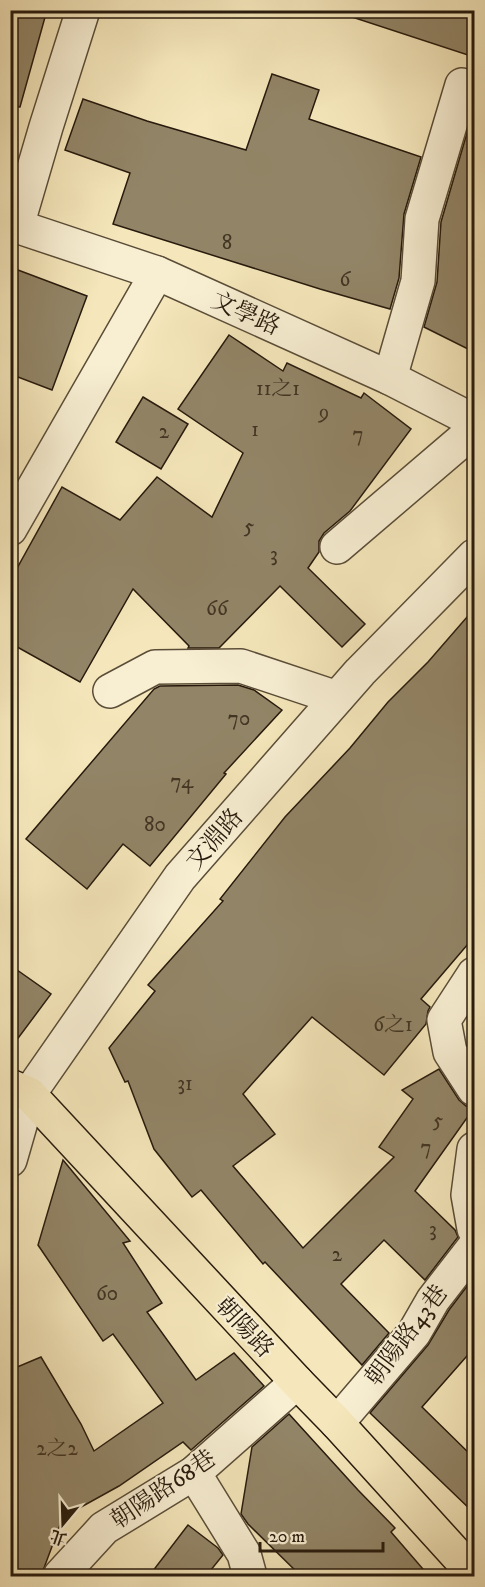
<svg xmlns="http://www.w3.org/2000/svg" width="485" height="1587" viewBox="0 0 485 1587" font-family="'IM FELL DW Pica','Noto Serif TC',serif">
<rect width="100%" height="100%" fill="#f5e7bb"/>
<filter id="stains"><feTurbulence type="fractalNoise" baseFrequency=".00333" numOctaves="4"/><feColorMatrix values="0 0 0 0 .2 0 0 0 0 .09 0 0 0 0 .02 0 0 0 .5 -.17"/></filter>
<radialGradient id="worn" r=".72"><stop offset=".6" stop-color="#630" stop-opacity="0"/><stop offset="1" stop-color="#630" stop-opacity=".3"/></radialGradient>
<!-- building -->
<g fill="#928567" stroke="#271a0d" stroke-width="1.5">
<polygon points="10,10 47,10 20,107 10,106"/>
<polygon points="353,10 474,10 474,57 352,17"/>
<polygon points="272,74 319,90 309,119 421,157 404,214 399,278 390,309 320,289 113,224 130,173 65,150 83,99 147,121 246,150"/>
<polygon points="474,109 474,352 424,327 437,282 441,222"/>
<polygon points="10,267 87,296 52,390 10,374"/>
<polygon points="229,335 283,371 287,363 361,398 364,393 411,429 350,511 324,533 319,541 319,552 308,568 365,624 342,647 280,586 219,648 188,648 189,646 133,589 80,682 10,643 10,581 62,487 120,520 157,477 212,517 243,453 178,409"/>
<polygon points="143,397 188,424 161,469 116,442"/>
<polygon points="474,609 474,937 421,999 430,1007 428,1011 426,1024 384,1075 312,1017 243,1094 275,1134 233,1166 303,1248 394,1157 379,1147 413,1099 402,1090 439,1069 459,1100 466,1106 474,1108 415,1191 455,1230 458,1237 425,1280 384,1240 341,1284 389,1333 362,1365 265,1262 263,1264 201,1190 192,1197 154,1149 128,1081 125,1082 109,1048 155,991 148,985 223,901 220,899 285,817 350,748 388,702 428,662"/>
<polygon points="238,685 254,690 282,710 224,773 226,774 150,866 123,844 87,889 26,839 154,689 160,686"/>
<polygon points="10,965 51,994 10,1049"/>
<polygon points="63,1160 130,1241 123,1243 162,1303 147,1312 196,1380 234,1353 264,1386 191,1450 183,1442 119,1486 63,1517 41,1576 10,1576 10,1370 41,1357 81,1424 94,1451 163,1403 113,1334 103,1341 38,1245"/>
<polygon points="474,1277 474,1348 422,1407 474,1458 474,1513 370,1413 428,1345 449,1310"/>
<polygon points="289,1414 358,1490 395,1528 391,1532 429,1576 301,1576 248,1524 241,1514 252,1447"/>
<polygon points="188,1525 218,1548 223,1555 206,1576 149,1576"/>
</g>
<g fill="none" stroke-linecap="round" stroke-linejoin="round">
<!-- minor casing -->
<g stroke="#5a4d38" stroke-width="36">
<g id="minor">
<polyline points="10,224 157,273 390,378 474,421"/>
<polyline points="17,226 46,127 83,10"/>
<polyline points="390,378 418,281 422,219 462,85"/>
<polyline points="10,529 157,273"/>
<polyline points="337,547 474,430"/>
<polyline points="110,691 155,667 241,666 337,698"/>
<polyline points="474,974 444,1020 450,1052 474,1089"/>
<polyline points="474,1149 468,1195 474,1229"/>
<polyline points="10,1160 29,1094 180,877 360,672 474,556"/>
<polyline points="337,1423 414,1333 433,1300 474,1247"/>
<polyline points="194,1473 244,1554 250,1576"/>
<polyline points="60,1576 104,1528 194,1473 297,1382"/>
</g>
</g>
<!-- major casing -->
<g stroke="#271a0d" stroke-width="36">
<polyline id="major" points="10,1086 29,1094 297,1382 337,1423 474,1574"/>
</g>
<!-- minor -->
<use href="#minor" stroke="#f8efd3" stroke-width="33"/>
<!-- major -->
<use href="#major" stroke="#f5e7bb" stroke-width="33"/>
</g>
<g text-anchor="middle" stroke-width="4.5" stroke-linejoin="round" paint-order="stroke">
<!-- number labels -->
<g font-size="21" fill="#423524">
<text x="227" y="249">8</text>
<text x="345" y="286">6</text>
<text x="278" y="395">11之1</text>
<text x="324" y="419">9</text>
<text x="255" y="436">1</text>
<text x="164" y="438">2</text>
<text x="358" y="441">7</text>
<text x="249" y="533">5</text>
<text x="274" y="561">3</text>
<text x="217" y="615">66</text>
<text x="239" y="725">70</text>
<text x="182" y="788">74</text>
<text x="155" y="831">80</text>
<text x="393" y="1031">6之1</text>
<text x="185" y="1090">31</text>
<text x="438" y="1127">5</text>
<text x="426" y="1154">7</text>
<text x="433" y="1236">3</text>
<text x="337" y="1261">2</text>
<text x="107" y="1300">60</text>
<text x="57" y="1455">2之2</text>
</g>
<!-- street labels -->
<g font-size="24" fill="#271a0d" stroke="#f8efd3">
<text transform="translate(246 313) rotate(24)" y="8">文學路</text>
<text transform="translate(214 839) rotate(-49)" y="8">文淵路</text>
<text transform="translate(245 1327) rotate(47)" y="8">朝陽路</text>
<text transform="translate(406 1335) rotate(-53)" y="8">朝陽路43巷</text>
<text transform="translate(163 1489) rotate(-34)" y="8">朝陽路68巷</text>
</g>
</g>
<!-- margin -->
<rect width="485" height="1587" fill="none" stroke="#f5e7bb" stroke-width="36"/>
<rect x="12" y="12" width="461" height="1563" fill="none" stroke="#271a0d" stroke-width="3"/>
<rect x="18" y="18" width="449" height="1551" fill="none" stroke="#271a0d" stroke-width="1.5"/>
<!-- north arrow -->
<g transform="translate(63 1524) rotate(199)" stroke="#f8efd3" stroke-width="4.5" paint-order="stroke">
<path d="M0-4.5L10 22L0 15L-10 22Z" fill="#271a0d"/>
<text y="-9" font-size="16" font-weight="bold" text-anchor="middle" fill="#271a0d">北</text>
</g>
<!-- scale -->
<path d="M260 1542v9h123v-9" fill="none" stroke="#271a0d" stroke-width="3"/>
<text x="269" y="1542" font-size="18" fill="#271a0d" stroke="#f8efd3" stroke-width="4.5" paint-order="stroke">20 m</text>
<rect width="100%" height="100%" filter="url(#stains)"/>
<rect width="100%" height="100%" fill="url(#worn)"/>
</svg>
